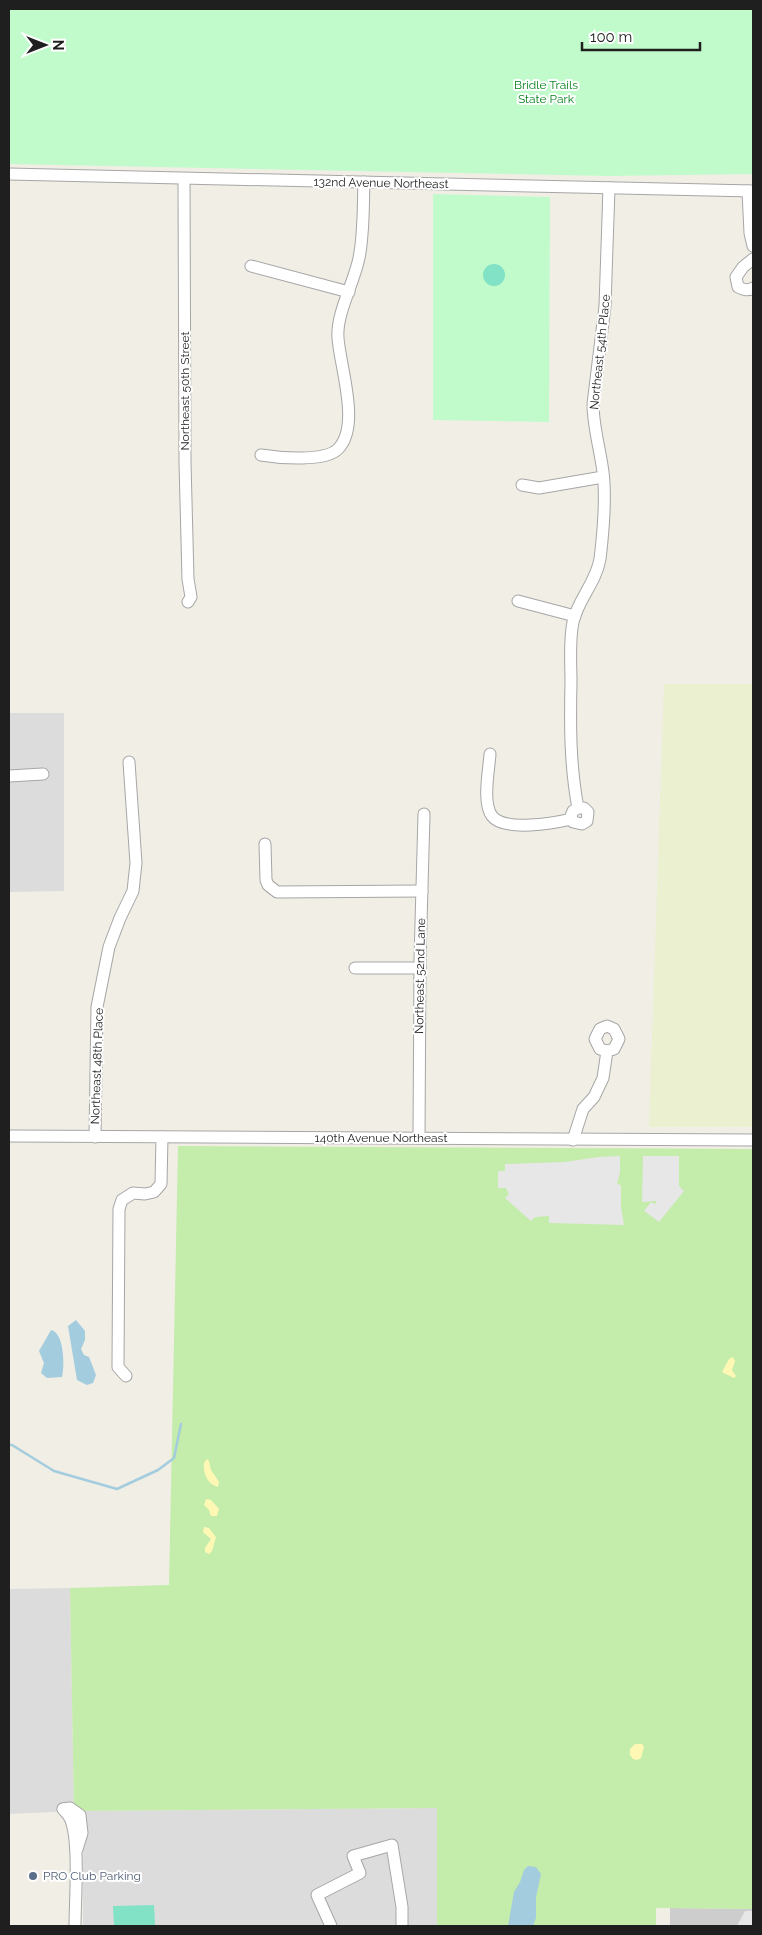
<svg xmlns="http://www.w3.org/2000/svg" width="762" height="1935" viewBox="0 0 762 1935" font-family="Raleway,sans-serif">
<rect width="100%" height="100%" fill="#f0eee5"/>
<!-- residential -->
<g fill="#dddcdc">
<polygon points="9,713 64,713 64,891 9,892"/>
<polygon points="70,1588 74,1811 9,1814 9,1589"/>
<polygon points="438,1808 437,1926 83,1926 83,1811"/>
</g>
<!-- religious -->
<polygon fill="#cdcdcd" points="670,1908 753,1909 753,1926 670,1926"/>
<!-- farmland -->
<polygon fill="#eaf0d0" points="664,684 753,684 753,1127 649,1127"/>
<!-- grass -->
<polygon fill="#c4ecaa" points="178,1146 753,1149 753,1909 656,1908 656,1926 437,1926 437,1808 74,1811 70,1588 169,1585"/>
<!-- sand -->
<g fill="#fff8b5">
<polygon points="733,1357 735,1361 732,1370 736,1376 734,1378 722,1372 729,1359"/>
<path d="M207 1459 209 1461 211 1470 219 1482 218 1487C207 1484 203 1473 204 1463Z"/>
<polygon points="206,1499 211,1500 219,1509 217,1516 211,1516 209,1510 204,1505"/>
<polygon points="204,1527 209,1528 216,1537 212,1551 209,1554 205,1552 205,1548 211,1539 203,1532"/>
<polygon points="635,1744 642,1744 644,1747 641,1758 637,1760 633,1759 630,1755 630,1749"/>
</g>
<!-- park -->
<g fill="#c1fbcc">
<polygon points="9,9 753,9 753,174 609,176 9,164"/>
<polygon points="433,194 550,197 549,422 433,420"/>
</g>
<!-- pitch -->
<g fill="#81e2c6">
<circle cx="494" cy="275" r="11"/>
<polygon points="154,1905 155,1925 114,1926 113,1906"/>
</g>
<!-- parking -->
<g fill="#e7e7e7">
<polygon points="620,1156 620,1173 617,1184 621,1185 621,1207 624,1225 549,1223 549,1216 535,1217 531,1221 505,1198 509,1194 506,1188 498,1188 498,1171 505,1171 505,1164 564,1162 599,1157"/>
<polygon points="643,1156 679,1156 679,1186 684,1191 659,1222 644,1211 651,1202 655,1204 657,1201 642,1202"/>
<polygon points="745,1911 753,1911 753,1926 737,1926"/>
</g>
<!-- water -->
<g fill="#a4ccdf">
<polygon points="76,1320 85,1331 85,1340 81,1349 84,1355 89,1357 96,1375 93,1383 87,1385 77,1380 68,1326"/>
<path d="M51 1330C64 1332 65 1366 62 1377L47 1378 41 1373 44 1363 39 1351Z"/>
<polygon points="528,1866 536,1867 541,1874 536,1897 536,1918 533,1926 508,1926 514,1892 520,1882 524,1870"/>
</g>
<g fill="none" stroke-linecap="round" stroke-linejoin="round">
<!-- stream -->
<polyline stroke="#a4ccdf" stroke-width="2.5" points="9,1445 12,1445 54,1471 117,1489 158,1470 174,1458 181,1424"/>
<!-- minor casing -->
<g stroke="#a6a6a6" stroke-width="13">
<g id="minor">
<polyline points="9,174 753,191"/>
<polyline points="184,179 185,462 188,579 191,597 188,602"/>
<polyline points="748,191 750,233 753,246"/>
<path d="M753 259 743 267 736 277 738 287C744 290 748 291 753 288"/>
<polyline points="251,266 349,292"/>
<path d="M261 455C279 458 325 462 338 449 361 426 340 367 338 338 336 314 354 283 359 258 364 233 363 208 364 182"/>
<polyline points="522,485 539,488 603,477"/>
<polyline points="518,601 575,616"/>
<path d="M490 754C489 770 482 803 492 816 504 832 554 823 572 819"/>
<polyline points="9,776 43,774"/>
<path d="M578 808H584L588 812 587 821 582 824 573 822 571 816 573 811 578 808C570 766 570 725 571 682 571 663 569 641 573 622 578 599 596 583 600 559 603 534 606 496 603 472 600 449 593 426 593 404L605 306 609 188"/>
<polyline points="265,844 266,880 268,885 277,892 422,891"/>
<polyline points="355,968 420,968"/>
<path d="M9 1136C257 1137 505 1139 753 1140"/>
<polyline points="95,1137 97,1007 109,947 120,918 133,891 136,863 129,762"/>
<polyline points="419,1138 420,960 424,814"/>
<polyline points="573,1140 583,1109 594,1097 603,1078 607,1051 600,1049 595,1039 600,1029 607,1026 614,1029 619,1039 614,1049 607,1051"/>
<polyline points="126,1376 118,1367 119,1209 122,1200 133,1193 145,1194 154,1192 161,1184 162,1137"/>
<path d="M63 1809C65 1812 68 1814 70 1818 80 1839 75 1901 75 1926"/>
<polyline points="63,1809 70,1808 80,1815 82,1833 77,1849"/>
<polyline points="331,1926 317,1895 360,1873 353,1856 392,1845 402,1907 402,1926"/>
</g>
</g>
<!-- minor -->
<use href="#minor" stroke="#fff" stroke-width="11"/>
</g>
<!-- markers -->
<circle fill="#5c6f8a" stroke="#fff" stroke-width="2" cx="33" cy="1876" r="5"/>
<g text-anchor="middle" stroke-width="4" stroke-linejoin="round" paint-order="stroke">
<!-- park labels -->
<g font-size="12" fill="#08831f" stroke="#fff">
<text x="546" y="89">Bridle Trails<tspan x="546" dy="14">State Park</tspan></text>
</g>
<!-- street labels -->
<g font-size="12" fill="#1f1f1f" stroke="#fff">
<text transform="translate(381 183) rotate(1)" y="4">132nd Avenue Northeast</text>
<text transform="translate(600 352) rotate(-84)" y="4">Northeast 54th Place</text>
<text transform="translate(185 391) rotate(-90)" y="4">Northeast 50th Street</text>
<text transform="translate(420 976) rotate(-89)" y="4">Northeast 52nd Lane</text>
<text transform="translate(97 1066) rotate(-88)" y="4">Northeast 48th Place</text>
<text x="381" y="1142">140th Avenue Northeast</text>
</g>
<!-- service labels -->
<g font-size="12" fill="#4e5e75" stroke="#fff" text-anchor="start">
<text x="43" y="1880">PRO Club Parking</text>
</g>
</g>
<!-- border -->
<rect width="762" height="1935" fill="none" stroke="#1f1f1f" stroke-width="20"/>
<!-- north arrow -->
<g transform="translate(45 45) rotate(90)" stroke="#ffffff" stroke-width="4" paint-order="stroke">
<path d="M0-4L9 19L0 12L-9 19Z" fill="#1f1f1f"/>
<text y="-8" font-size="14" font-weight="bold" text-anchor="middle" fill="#1f1f1f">N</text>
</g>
<!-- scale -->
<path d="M582 42v8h118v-8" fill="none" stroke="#1f1f1f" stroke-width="2.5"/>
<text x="590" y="42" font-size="15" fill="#1f1f1f" stroke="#ffffff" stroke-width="4" paint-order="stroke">100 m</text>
</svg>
